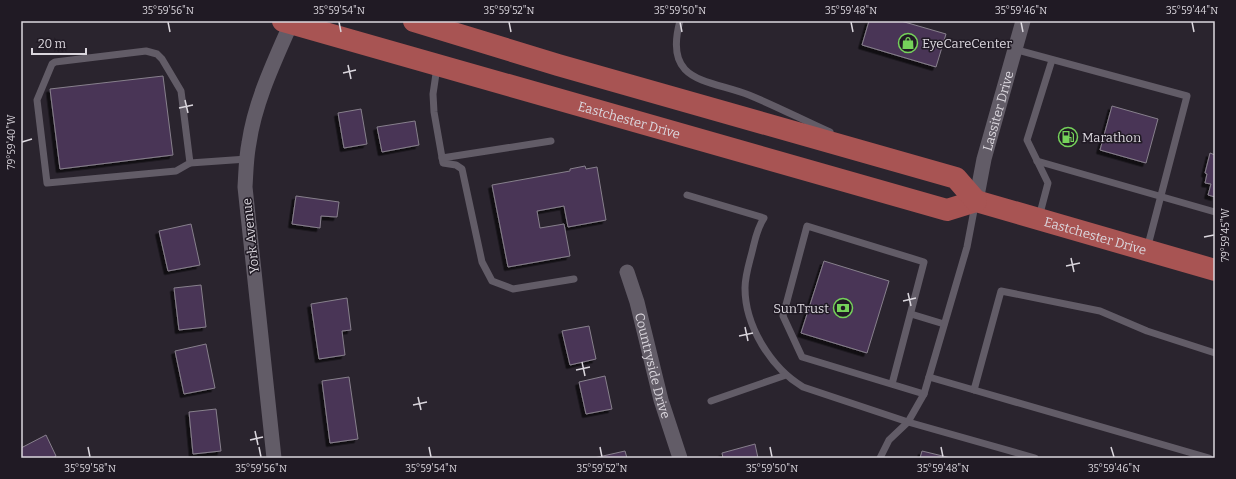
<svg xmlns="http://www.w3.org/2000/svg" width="1236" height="479" viewBox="0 0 1236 479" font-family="Bitter,serif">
<defs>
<filter id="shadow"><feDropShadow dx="-3.5" dy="3.5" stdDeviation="0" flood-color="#0009"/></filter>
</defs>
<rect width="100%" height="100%" fill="#2a242e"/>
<!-- building -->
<g fill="#4a3557" stroke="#87808c" filter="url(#shadow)">
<polygon points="869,21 901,21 946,34 936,67 862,45"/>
<polygon points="163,76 173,155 60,169 50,89"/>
<polygon points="1112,106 1158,119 1146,163 1100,150"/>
<polygon points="361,109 367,144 344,148 338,113"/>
<polygon points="415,121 419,145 382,152 377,127"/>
<polygon points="1210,153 1215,155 1215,197 1208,195 1211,184 1205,183 1207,174 1205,173"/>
<polygon points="585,166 586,169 597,167 606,220 568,227 564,206 537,211 540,228 564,224 570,256 508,267 492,185 570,171 570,169"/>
<polygon points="296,196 339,202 337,217 321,216 320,228 292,224"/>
<polygon points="191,224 200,265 168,271 159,231"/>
<polygon points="824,261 889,281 867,353 801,333"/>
<polygon points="201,285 206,327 179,330 174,288"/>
<polygon points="347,298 351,330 342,331 345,355 319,359 311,304"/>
<polygon points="589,326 596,359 570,365 562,331"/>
<polygon points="206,344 215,388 184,394 175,351"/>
<polygon points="605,376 612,409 586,414 579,382"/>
<polygon points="349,377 358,439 330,443 322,381"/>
<polygon points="216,409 221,451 193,454 189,412"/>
<polygon points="46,435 56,456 53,458 21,458 21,448"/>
<polygon points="755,444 758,458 723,458 722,453"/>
<polygon points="625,451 627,458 594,458"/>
<polygon points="922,451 951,458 920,458"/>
</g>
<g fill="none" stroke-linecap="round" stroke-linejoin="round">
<!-- lane -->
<g stroke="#625c67" stroke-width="7">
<path d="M680 21C663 83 707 79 749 95 776 106 803 120 830 132"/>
<polyline points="1014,49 1187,96 1147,249"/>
<polygon points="146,51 157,54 162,59 181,91 190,163 176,171 47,183 37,100 52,64 55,62"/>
<polyline points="437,67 433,94 434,112 443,163 456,165 462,169 482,262 492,281 513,289 574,279"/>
<polyline points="442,158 551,141"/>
<polyline points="1037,161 1215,212"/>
<polyline points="190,163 247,159"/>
<path d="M687 195 764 218C757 228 755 240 752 252 749 264 745 276 745 288 745 326 771 368 803 387L908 422 1035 458"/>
<polyline points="1039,217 1048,183 1027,140 1052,60"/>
<polyline points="911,314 944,324"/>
<polyline points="929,377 974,390 1001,291 1100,311 1147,331 1215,353"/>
<polyline points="892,384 924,262 807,226 783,316 802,357 924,394"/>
<polyline points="974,390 1209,458"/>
<polyline points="711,401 786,375"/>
<polyline points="880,458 889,440 908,422 924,394 967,247 975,205"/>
</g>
<!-- street -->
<g stroke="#625c67" stroke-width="15">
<path id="s1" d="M976 201 984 159 1023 21"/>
<path id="s2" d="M627 272 637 302 661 400 680 458"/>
<path d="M274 458 245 187C246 172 246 158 249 143 255 101 275 60 292 21"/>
</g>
<!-- primary -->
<g stroke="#a85453" stroke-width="22">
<path id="s3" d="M283 21 947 210 976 201 1215 270"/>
<polyline points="414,21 558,65 956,178 976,201"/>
</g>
</g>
<!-- ticks -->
<path fill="none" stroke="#dbd7de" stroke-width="1.5" d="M168 22 170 32M339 22 341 32M509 22 511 32M680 22 682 32M851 22 853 32M1021 22 1023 32M1192 22 1194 32M348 65 351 79M343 73 356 70M185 100 188 113M179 108 193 105M22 142 32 139M1204 237 1214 235M1071 258 1074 272M1066 266 1080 263M908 293 911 306M903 301 916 298M745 327 748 341M739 336 753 333M582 362 585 376M576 370 590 367M418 397 421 410M413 405 427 402M255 431 258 445M250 440 263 437M88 447 90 457M259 447 261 457M429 447 431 457M600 447 602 457M770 447 772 457M941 447 943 457M1111 447 1114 457"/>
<!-- icons -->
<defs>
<g id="shop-ring" transform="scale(1)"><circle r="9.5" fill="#201a24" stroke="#75d25a" stroke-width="1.5"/><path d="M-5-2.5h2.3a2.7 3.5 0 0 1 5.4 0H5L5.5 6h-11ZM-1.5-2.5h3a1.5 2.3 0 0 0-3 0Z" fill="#75d25a"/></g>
<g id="fuel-ring" transform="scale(1)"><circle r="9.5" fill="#201a24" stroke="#75d25a" stroke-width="1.5"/><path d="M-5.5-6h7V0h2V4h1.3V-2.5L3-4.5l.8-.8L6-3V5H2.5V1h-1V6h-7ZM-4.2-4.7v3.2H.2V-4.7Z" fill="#75d25a"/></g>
<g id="bank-ring" transform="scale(1)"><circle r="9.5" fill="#201a24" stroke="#75d25a" stroke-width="1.5"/><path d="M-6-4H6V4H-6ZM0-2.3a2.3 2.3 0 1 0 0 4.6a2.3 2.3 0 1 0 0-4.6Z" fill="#75d25a"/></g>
</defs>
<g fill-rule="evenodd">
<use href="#shop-ring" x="908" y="43"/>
<use href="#fuel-ring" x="1068" y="137"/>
<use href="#bank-ring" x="843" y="308"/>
</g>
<g text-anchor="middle" stroke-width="3" stroke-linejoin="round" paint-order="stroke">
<!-- poi labels -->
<g font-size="13" fill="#dbd7de" stroke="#201a24" text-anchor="start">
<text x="922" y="48">EyeCareCenter</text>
<text x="1082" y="142">Marathon</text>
<text x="829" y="313" text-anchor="end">SunTrust</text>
</g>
<!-- street labels -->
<g font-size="13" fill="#dbd7de" stroke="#201a24">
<text dy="5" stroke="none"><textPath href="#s1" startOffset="93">Lassiter Drive</textPath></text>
<text dy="5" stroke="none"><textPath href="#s3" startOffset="360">Eastchester Drive</textPath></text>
<text transform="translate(250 236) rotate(-96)" y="5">York Avenue</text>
<text dy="5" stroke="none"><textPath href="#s3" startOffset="845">Eastchester Drive</textPath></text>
<text dy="5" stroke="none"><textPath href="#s2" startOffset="97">Countryside Drive</textPath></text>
</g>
</g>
<!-- border -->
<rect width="1236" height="479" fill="none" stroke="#201a24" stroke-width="44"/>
<!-- scale -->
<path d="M32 48v6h54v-6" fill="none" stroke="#dbd7de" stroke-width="2"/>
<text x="38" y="48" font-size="12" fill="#dbd7de" stroke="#201a24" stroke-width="3" paint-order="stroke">20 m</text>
<rect x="22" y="22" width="1192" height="435" fill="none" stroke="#dbd7de" stroke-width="1.5"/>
<g font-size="10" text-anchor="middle" fill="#dbd7de">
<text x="168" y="14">35°59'56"N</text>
<text x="339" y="14">35°59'54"N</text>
<text x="509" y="14">35°59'52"N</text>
<text x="680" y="14">35°59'50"N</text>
<text x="851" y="14">35°59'48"N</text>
<text x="1021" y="14">35°59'46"N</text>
<text x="1192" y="14">35°59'44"N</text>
<text transform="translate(11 142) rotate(-90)" y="4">79°59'40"W</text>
<text transform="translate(1225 235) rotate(-90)" y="4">79°59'45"W</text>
<text x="90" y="472">35°59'58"N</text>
<text x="261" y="472">35°59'56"N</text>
<text x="431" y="472">35°59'54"N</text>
<text x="602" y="472">35°59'52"N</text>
<text x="772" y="472">35°59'50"N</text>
<text x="943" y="472">35°59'48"N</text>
<text x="1114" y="472">35°59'46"N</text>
</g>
</svg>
